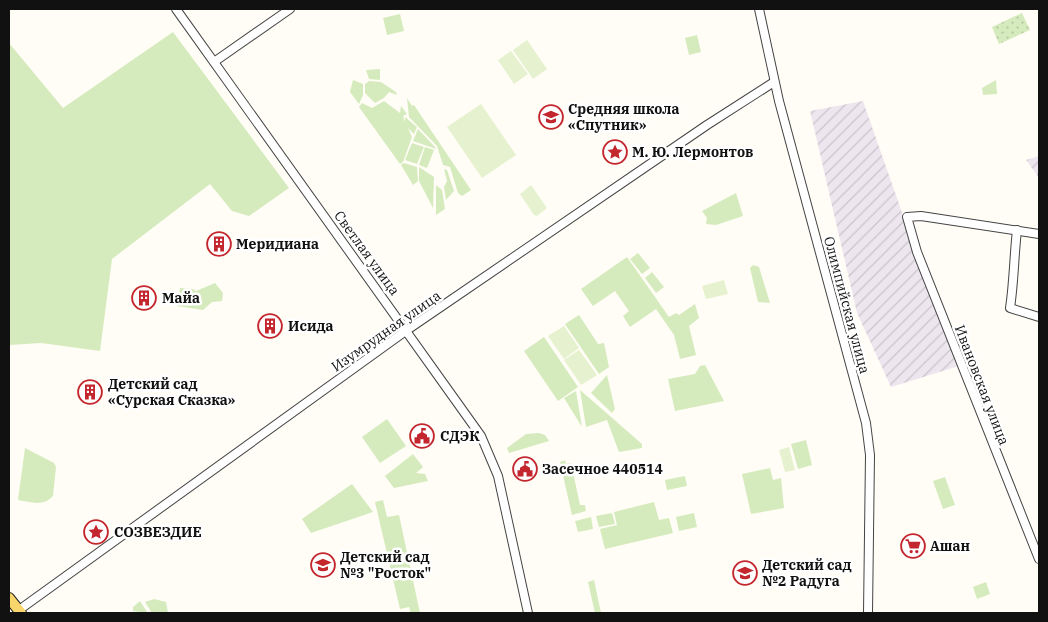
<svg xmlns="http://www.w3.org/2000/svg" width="1048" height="622" viewBox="0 0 1048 622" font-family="'IBM Plex Serif',serif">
<defs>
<pattern id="industrial-furrows" width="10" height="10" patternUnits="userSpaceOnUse" patternTransform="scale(1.25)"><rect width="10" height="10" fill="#eee6ef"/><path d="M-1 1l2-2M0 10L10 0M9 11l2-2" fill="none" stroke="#cbc4cc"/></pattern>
<pattern id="garden-dots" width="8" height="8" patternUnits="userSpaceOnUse" patternTransform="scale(1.25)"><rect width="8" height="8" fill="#d5ebbd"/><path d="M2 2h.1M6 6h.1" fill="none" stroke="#b6c8a1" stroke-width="1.8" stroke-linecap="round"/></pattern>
</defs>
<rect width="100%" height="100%" fill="#fffdf5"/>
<!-- industrial -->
<g fill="url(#industrial-furrows)">
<polygon points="863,101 912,241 959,366 891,387 857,313 810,111"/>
<polygon points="1039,156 1039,178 1026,160"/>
</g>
<!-- grass -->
<g fill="#d5ebbd">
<polygon points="400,14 404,31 387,35 383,18"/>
<polygon points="173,32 289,188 249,216 232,211 210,184 112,259 100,351 41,343 9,345 9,43 63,108"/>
<polygon points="697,35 701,52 689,55 685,38"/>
<polygon points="380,69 380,80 369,79 366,70"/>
<polygon points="353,80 363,84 363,95 359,104 350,92"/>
<polygon points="996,80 997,94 983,95 982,88"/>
<polygon points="369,81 381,82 396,92 397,95 389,92 384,98 375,103 365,93 365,84"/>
<polygon points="407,98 412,106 414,105 471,190 462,196 458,193 450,167 443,165 437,146 409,117"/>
<polygon points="384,101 400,113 401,106 407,114 403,116 405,122 405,117 417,127 414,134 408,128 412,137 403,162 400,164 359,107 362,103 372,108"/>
<polygon points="418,129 435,147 436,149 413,141"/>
<polygon points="412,143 424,147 417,164 405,160"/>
<polygon points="425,147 434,150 427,168 419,165"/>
<polygon points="404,163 417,167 418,181 413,185 401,165"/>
<polygon points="419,167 434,177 433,208 419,181"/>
<polygon points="444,169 447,170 454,191 446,200 444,187 447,181"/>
<polygon points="436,185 442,190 445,209 436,215"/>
<polygon points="736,193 743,216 716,225 706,224 707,218 702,211"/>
<polygon points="638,253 650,268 642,274 630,259"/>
<polygon points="627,257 669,317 676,313 679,315 695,304 699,318 689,326 696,355 680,359 674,335 656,309 630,327 623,316 629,311 615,291 593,306 581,289"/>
<polygon points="753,265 759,267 770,303 758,302 750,268"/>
<polygon points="652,272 664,287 656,293 645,278"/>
<polygon points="215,283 223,293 222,301 212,302 203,310 177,306 180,288 193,289 196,291"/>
<polygon points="579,315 598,344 604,343 609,367 599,374 565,324"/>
<polygon points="544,337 578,387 558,401 524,351"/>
<polygon points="705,365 724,401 675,411 668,379 695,374 700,366"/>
<polygon points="607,375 615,409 612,413 591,393"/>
<polygon points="580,390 642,444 642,448 619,452 607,420 586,427"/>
<polygon points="576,391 582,427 564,398"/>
<polygon points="387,419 406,446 380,463 362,437"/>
<polygon points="539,433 545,435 549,441 509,453 507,448 526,434"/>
<polygon points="806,440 812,465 798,469 791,444"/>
<path d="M25 448 54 463 56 467 53 496C43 507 31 502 18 500Z"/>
<polygon points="413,454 423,467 416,473 425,474 428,481 394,488 385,476"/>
<polygon points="565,460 566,464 571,463 580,505 585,505 586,511 572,515 560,462"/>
<polygon points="770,468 773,480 781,478 784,508 751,514 742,474"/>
<polygon points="685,476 687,486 667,490 665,480"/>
<polygon points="945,477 955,505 943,509 933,481"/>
<polygon points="352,484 373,512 311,533 302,519"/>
<polygon points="383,500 387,517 399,515 420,613 411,613 409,607 400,609 375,502"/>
<polygon points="654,502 659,520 669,518 673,533 605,549 600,529 617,525 614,512"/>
<polygon points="612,513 615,524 599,527 596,516"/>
<polygon points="694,513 697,527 679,531 676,517"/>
<polygon points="591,517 593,529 578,532 575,521"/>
<polygon points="594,580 601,613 595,613 588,582"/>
<polygon points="986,582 990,594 977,599 973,587"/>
<polygon points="154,599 166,602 168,613 152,613 145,602"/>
<polygon points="140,601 147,612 147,613 133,611 133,607"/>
</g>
<!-- garden -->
<polygon fill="url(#garden-dots)" points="1022,13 1030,30 999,44 992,27"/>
<!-- pitch -->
<g fill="#e6f2cf">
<polygon points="527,40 547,69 533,79 513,50"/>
<polygon points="511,51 528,74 514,84 498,60"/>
<polygon points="481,104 516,155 482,178 447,127"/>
<polygon points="531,185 547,208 537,216 534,215 520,194"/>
<polygon points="724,280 728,294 706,299 702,286"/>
<polygon points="564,326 579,348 564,359 548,336"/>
<polygon points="579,350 597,375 581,385 564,360"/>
<polygon points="789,447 795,470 785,472 779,450"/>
</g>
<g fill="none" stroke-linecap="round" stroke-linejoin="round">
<!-- minor casing -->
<g stroke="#444" stroke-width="10">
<g id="minor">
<polyline points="176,9 481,436 498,476 528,613"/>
<polyline points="759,9 779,101 866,423 870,455 868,613"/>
<polyline points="214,62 290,9"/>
<path d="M1017 230C1014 256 1014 282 1010 308L1039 317"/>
<polyline points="1039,234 921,216 907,217 917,252 1039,559"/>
<polyline points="19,610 407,330 707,125 774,82"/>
</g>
</g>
<!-- major casing -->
<g stroke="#222" stroke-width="12">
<polyline id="major" points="9,598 21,613"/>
</g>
<!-- minor -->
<use href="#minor" stroke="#fff" stroke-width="8"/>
<!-- major -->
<use href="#major" stroke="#f9d66b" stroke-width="10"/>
</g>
<!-- icons -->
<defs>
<g id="school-ring" transform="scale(1.25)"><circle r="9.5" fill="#fff" stroke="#c4262e" stroke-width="1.5"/><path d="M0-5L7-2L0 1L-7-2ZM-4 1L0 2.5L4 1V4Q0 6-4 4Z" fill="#c4262e"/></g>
<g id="sight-ring" transform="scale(1.25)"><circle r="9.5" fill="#fff" stroke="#c4262e" stroke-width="1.5"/><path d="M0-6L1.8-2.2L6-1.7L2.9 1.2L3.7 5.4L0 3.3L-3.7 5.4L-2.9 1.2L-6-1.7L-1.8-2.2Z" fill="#c4262e"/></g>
<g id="building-ring" transform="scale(1.25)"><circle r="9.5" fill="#fff" stroke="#c4262e" stroke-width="1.5"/><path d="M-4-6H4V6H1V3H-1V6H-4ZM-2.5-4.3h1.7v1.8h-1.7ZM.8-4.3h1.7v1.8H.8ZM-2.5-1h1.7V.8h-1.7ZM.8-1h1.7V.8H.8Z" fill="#c4262e"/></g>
<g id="civic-ring" transform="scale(1.25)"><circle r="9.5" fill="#fff" stroke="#c4262e" stroke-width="1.5"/><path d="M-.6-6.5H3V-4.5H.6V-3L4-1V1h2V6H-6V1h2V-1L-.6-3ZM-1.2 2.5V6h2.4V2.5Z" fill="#c4262e"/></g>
<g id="supermarket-ring" transform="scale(1.25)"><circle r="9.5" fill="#fff" stroke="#c4262e" stroke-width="1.5"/><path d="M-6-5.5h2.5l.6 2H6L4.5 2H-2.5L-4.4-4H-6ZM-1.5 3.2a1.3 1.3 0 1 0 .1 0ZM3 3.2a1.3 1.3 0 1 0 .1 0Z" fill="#c4262e"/></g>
</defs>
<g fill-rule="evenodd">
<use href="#school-ring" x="551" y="117"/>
<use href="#sight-ring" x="615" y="152"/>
<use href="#building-ring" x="219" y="244"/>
<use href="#building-ring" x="144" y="298"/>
<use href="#building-ring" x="270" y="326"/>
<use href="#building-ring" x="90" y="392"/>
<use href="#civic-ring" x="422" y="436"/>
<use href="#civic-ring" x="525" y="469"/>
<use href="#sight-ring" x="96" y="532"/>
<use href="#supermarket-ring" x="913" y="546"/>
<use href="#school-ring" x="323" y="565"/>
<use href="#school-ring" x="745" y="573"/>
</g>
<g text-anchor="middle" stroke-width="5" stroke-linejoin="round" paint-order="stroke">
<!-- poi labels -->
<g font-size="14" font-weight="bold" fill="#111" stroke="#fff" text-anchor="start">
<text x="568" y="114">Средняя школа<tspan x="568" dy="16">«Спутник»</tspan></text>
<text x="632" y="157">М. Ю. Лермонтов</text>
<text x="236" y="249">Меридиана</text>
<text x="162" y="303">Майа</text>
<text x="288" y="331">Исида</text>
<text x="108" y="389">Детский сад<tspan x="108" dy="16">«Сурская Сказка»</tspan></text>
<text x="440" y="441">СДЭК</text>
<text x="542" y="474">Засечное 440514</text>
<text x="114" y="537">СОЗВЕЗДИЕ</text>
<text x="930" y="551">Ашан</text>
<text x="340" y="562">Детский сад<tspan x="340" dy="16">№3 "Росток"</tspan></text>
<text x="762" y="570">Детский сад<tspan x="762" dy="16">№2 Радуга</tspan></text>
</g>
<!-- street labels -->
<g font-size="14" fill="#111" stroke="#fff">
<text transform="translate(367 253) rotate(54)" y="5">Светлая улица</text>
<text transform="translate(847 305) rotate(75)" y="5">Олимпийская улица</text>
<text transform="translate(386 331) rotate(-35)" y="5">Изумрудная улица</text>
<text transform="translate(982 385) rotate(69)" y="5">Ивановская улица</text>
</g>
</g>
<!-- border -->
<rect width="1048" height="622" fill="none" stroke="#111111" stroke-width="20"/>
</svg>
